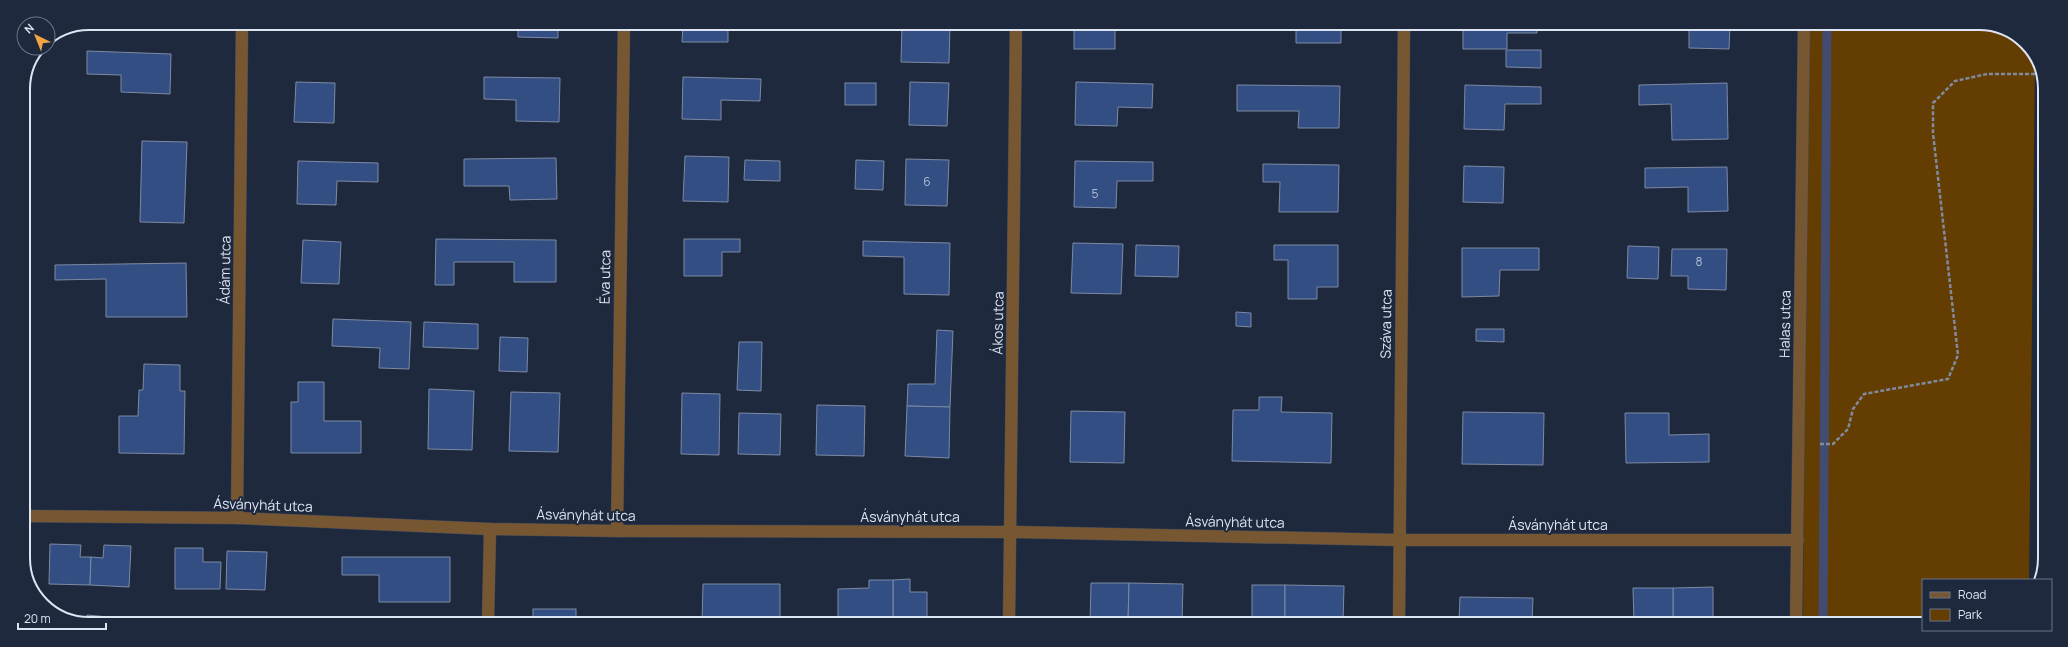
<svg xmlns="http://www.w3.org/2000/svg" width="2068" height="647" viewBox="0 0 2068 647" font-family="Manrope,sans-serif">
<rect width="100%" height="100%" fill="#1e293e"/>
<!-- green -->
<polygon fill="#633d02" points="1806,25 1997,25 2031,49 2035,59 2029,580 1923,580 1923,624 1803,624"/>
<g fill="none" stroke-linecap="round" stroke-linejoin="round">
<!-- stream -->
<polyline stroke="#424c71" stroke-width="9" points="1823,624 1827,25"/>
</g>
<!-- building -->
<g fill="#334e82" stroke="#7d8aa4">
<polygon points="478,23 558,24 558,38 518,37 518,29 477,27"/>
<polygon points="683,24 728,24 728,42 682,42"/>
<polygon points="902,24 950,24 949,63 901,62"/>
<rect x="1074" y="24" width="41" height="25"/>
<polygon points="1296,24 1341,25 1341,43 1296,43"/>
<polygon points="1463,25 1537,25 1537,33 1507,33 1507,49 1463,49"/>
<polygon points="1689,25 1730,25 1729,49 1689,48"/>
<polygon points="1506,50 1541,50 1541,68 1506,67"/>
<polygon points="87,51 171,54 170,94 121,92 121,75 87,74"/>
<polygon points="484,77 560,78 559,122 516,121 516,100 484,99"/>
<polygon points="683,77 761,79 760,101 721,100 721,120 682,119"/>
<polygon points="296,82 335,83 334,123 294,122"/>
<polygon points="910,82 949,83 947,126 909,125"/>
<polygon points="1076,82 1153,84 1152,108 1118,107 1117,126 1075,125"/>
<rect x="845" y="83" width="31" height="22"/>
<polygon points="1727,83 1728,139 1672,140 1671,104 1639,105 1639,85"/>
<polygon points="1237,85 1340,86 1339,128 1298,128 1299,111 1237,111"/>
<polygon points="1465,85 1541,87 1541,104 1505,104 1504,130 1464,129"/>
<polygon points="142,141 187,142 184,223 140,222"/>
<polygon points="685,156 729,157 728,202 683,201"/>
<polygon points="556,158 557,199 510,200 509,186 464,186 464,159"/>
<polygon points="906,159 949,160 947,206 905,205"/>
<polygon points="745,160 780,161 780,181 744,180"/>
<polygon points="856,160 884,161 883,190 855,189"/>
<polygon points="298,161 378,163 378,182 337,181 336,205 297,204"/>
<polygon points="1075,161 1153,162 1153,181 1117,181 1116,208 1074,207"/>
<polygon points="1263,164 1339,165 1338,212 1279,212 1280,182 1263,182"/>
<polygon points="1464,166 1504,167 1503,203 1463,202"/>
<polygon points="1727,167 1728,211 1688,212 1688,187 1645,188 1645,168"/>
<polygon points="436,239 556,240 556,282 514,282 514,262 454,262 454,285 435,285"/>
<polygon points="684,239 740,239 740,252 722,252 722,276 684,276"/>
<polygon points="303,240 341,242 339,284 301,283"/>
<polygon points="863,241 950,243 949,295 904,294 904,257 863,256"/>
<polygon points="1073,243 1123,244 1121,294 1071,293"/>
<polygon points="1136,245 1179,246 1178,277 1135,276"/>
<polygon points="1274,245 1338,245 1338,287 1317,287 1317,299 1288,299 1288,260 1274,260"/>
<polygon points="1628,246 1659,247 1658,279 1627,278"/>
<polygon points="1462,248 1539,248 1539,270 1500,270 1499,296 1462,297"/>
<polygon points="1672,249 1727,249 1726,290 1688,289 1688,276 1671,276"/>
<polygon points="186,263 187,317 106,317 106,279 55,280 55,265"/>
<polygon points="1236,312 1251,313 1251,327 1236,326"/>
<polygon points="333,319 411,322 409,369 379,368 380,348 332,346"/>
<polygon points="424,322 478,324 478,349 423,347"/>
<polygon points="1476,329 1504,329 1504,342 1476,341"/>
<polygon points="937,330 953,331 950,407 907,406 908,384 935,384"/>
<polygon points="500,337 528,338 527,372 499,371"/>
<polygon points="739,342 762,342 761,391 737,390"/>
<polygon points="144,364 180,365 180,391 185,391 184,454 119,453 119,416 138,416 139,390 143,390"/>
<polygon points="298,382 324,382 324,421 361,421 361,453 291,453 291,402 298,402"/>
<polygon points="429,389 474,391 472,450 428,449"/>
<polygon points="511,392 560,393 558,452 509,451"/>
<polygon points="682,393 720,394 719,455 681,454"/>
<polygon points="1259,397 1282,397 1281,412 1332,413 1331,463 1232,461 1233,410 1259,410"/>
<polygon points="817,405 865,406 864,456 816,455"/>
<polygon points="907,406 950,407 949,458 905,456"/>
<polygon points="1071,411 1125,412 1124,463 1070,462"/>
<polygon points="1463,412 1544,413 1543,465 1462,464"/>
<polygon points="739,413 781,414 780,455 738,454"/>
<polygon points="1625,413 1669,413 1669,435 1709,434 1709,462 1626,463"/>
<polygon points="50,544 81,545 80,557 91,557 90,585 49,584"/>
<polygon points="104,545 131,546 129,587 90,585 91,557 103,558"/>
<polygon points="175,548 203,548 203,562 221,562 220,589 175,589"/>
<polygon points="227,551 267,552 265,590 226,589"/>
<polygon points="342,557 450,557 450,602 379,602 379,575 342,575"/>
<polygon points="910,579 910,592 927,592 927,623 893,623 893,580"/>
<polygon points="869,580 893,580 893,623 838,623 838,589 869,588"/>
<polygon points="1091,583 1129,583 1128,623 1090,623"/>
<polygon points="1129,583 1183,584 1182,623 1128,623"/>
<polygon points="703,584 780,584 780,623 702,622"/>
<rect x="1252" y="585" width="33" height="38"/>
<polygon points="1285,585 1344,586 1343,623 1285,623"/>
<polygon points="1713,587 1713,624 1673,624 1673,588"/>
<polygon points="1633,588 1673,588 1673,624 1634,624"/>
<polygon points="1460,597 1533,598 1532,623 1459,623"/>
<rect x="533" y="609" width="43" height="13"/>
<polygon points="87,615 153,621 153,622 87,622"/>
</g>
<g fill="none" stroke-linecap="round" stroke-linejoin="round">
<!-- minor casing -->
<g stroke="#3d475b" stroke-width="13">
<g id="minor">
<polyline points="23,516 237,518 490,529 617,531 1010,532 1399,540 1798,540"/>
<polyline points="237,518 242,23"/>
<polyline points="617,531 624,24"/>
<polyline points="488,622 490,529"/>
<polyline points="1009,623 1016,24"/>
<polyline points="1399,623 1404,25"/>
<polyline points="1796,624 1804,25"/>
</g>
</g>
<!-- path -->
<polyline stroke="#828b9d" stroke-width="2.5" stroke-dasharray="4 2" stroke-linecap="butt" points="1820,444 1833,444 1848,429 1853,409 1864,394 1948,379 1958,355 1933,133 1933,103 1955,81 1987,74 2041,74"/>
<!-- minor -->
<use href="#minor" stroke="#775731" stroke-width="12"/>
</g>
<g text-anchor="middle" stroke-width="4" stroke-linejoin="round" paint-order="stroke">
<!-- number labels -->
<g font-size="12" fill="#b2bfd7">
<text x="927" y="186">6</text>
<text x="1095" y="198">5</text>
<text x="1699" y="266">8</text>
</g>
<!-- street labels -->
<g font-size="14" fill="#dde5f3" stroke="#1e293e">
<text transform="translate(225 270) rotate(-89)" y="5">Ádám utca</text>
<text transform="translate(605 277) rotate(-89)" y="5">Éva utca</text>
<text transform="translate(998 323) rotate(-89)" y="5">Ákos utca</text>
<text transform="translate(1386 324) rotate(-89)" y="5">Száva utca</text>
<text transform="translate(1785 324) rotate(-89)" y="5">Halas utca</text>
<text transform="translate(263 505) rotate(2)" y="5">Ásványhát utca</text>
<text transform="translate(586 515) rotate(1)" y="5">Ásványhát utca</text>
<text x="910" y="522">Ásványhát utca</text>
<text transform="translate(1235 522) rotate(1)" y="5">Ásványhát utca</text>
<text x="1558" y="530">Ásványhát utca</text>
</g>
</g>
<!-- crop -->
<path d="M0 0H2068V647H0ZM89 30H1979A59 59 0 0 1 2038 89V558A59 59 0 0 1 1979 617H89A59 59 0 0 1 30 558V89A59 59 0 0 1 89 30Z" fill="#1e293e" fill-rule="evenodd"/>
<path fill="none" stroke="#dde5f3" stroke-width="2" d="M89 30H1979A59 59 0 0 1 2038 89V558A59 59 0 0 1 1979 617H89A59 59 0 0 1 30 558V89A59 59 0 0 1 89 30Z"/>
<!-- legend -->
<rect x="1922" y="579" width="130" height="52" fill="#1e293e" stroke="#6a7486"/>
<rect x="1930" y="592" width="20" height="6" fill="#775731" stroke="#6a7486"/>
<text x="1958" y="599" font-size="12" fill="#dde5f3">Road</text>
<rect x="1930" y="609" width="20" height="12" fill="#633d02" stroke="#6a7486"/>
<text x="1958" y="619" font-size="12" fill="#dde5f3">Park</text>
<!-- north arrow -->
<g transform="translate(36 36) rotate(317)"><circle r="19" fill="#1e293e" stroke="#6a7486"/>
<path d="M0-3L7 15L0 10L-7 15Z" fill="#f2a541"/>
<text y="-6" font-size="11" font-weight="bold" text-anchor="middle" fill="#dde5f3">N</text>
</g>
<!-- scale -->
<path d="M18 623v6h88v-6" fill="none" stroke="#dde5f3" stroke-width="2"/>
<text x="24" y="623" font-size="12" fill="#dde5f3" stroke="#1e293e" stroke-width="3" paint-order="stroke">20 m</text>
</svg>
